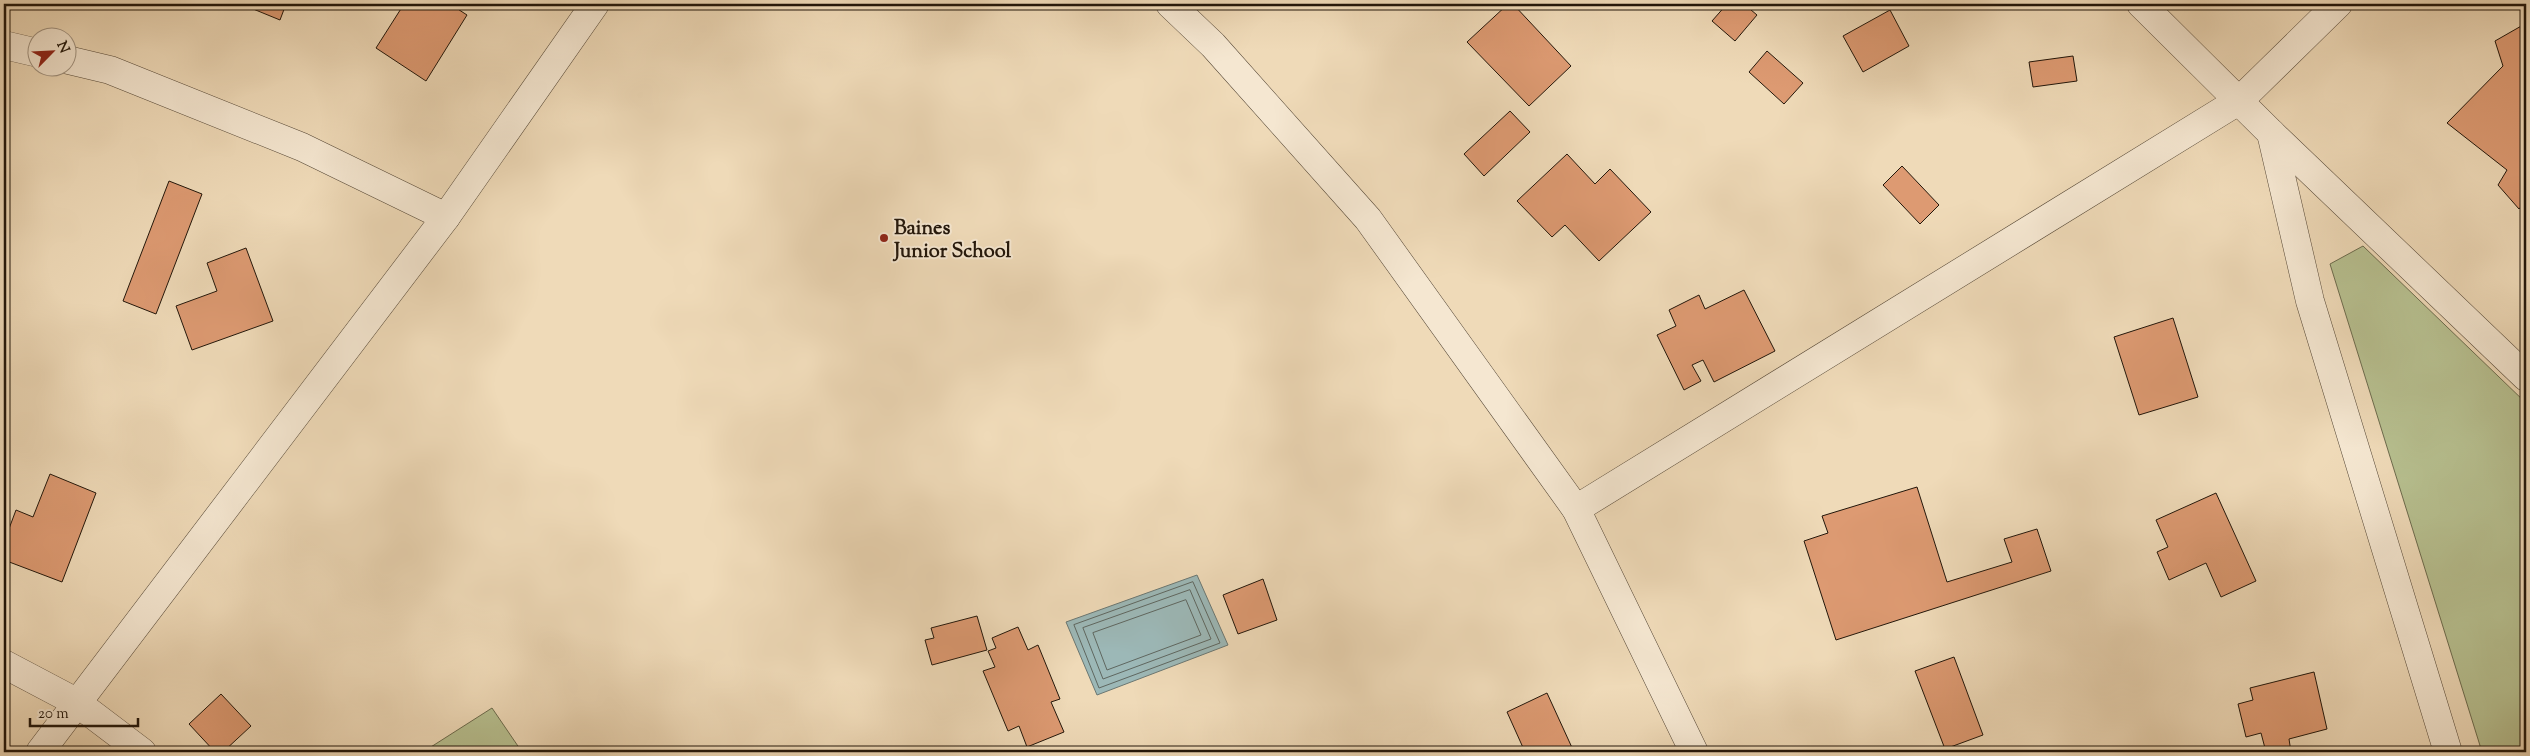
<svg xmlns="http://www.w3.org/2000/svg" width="2530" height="756" viewBox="0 0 2530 756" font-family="'Sorts Mill Goudy',serif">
<rect width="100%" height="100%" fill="#efdab8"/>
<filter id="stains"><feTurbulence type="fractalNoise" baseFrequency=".004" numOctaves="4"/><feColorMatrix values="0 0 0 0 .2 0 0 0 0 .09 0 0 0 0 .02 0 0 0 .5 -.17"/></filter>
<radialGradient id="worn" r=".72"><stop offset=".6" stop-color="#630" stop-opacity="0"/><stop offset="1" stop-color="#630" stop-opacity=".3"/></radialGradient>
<!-- green -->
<g fill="#b7c090" stroke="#6c6b4d">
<polygon points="2363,246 2526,403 2526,752 2482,752 2330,264"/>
<polygon points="492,708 522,752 423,752"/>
</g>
<!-- water -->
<polygon fill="#9cb8b7" stroke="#6b7772" points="1197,575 1228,645 1097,695 1066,622"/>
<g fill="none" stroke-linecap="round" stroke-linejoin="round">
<!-- shore -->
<g stroke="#5f6760" stroke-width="1">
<polygon points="1193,582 1220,643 1099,688 1074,625"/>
<polygon points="1190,590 1211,639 1103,679 1083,628"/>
<polygon points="1186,600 1201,635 1107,670 1093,633"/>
</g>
</g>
<!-- building -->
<g fill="#dd9a72" stroke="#22160a">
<polygon points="241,4 286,4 280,20"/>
<polygon points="404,4 450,4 467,15 426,81 376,48"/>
<polygon points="1508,4 1513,4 1571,66 1529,106 1467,42"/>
<polygon points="1727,4 1744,4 1757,15 1735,41 1712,21"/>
<polygon points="1890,10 1909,46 1863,72 1843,36"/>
<polygon points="2523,25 2526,27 2526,201 2519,209 2498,185 2507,170 2447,123 2503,66 2495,41"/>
<polygon points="1767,51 1803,83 1784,104 1749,72"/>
<polygon points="2073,56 2077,81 2033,87 2029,62"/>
<polygon points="1510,111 1530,132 1484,176 1464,154"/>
<polygon points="1567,154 1595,184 1610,169 1651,212 1599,261 1565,225 1552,237 1517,201"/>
<polygon points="1902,166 1939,205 1920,224 1883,185"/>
<polygon points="169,181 202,194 156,314 123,301"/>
<polygon points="246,248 273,321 192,350 176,306 217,291 207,263"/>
<polygon points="1744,290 1775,351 1714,382 1703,360 1692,365 1701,381 1684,390 1657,335 1676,326 1669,310 1699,295 1705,309"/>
<polygon points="2173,318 2198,397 2139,415 2114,337"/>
<polygon points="50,474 96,493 62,582 4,560 4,542 16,510 33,517"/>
<polygon points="1917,487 1947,582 2012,562 2004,539 2037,529 2051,571 1836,640 1804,541 1828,533 1822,516"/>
<polygon points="2216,493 2256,581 2221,597 2206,563 2169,580 2157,552 2168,547 2156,520"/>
<polygon points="1263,579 1277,620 1238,634 1223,595"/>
<polygon points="977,616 987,650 932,665 925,640 934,638 931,628"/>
<polygon points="1018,627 1028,650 1038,645 1060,699 1051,702 1064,732 1027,747 1019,726 1008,731 983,671 995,667 988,651 996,648 992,638"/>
<polygon points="1954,657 1983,735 1945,749 1915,671"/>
<polygon points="2314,672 2327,729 2289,739 2291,752 2266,752 2261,733 2246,737 2238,704 2253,700 2250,688"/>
<polygon points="1547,693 1574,752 1525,752 1507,712"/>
<polygon points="221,694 251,726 223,752 215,752 189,724"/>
<polygon points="2109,747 2110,752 2094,752"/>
</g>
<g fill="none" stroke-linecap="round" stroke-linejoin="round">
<!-- minor casing -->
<g stroke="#554736" stroke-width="29">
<g id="minor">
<polyline points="1170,4 1213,45 1368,219 1576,509 1694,752"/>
<polyline points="2141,4 2271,133 2526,377"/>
<polyline points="4,45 38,53"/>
<polyline points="68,60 110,70 302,147 446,217"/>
<polyline points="2271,133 2310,301 2448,752"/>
<polyline points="1576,509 2240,100 2338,4"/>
<polyline points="4,664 76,702 142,752"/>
<polyline points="40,752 446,217 595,4"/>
</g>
</g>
<!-- minor -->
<use href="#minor" stroke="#f5e7d1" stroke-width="28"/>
</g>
<!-- markers -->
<circle fill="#8f2418" stroke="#f5e7d1" stroke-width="2" cx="884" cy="238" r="5"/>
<g text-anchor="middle" stroke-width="4" stroke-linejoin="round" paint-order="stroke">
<!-- poi labels -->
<g font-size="20" font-weight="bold" fill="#22160a" stroke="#f5e7d1" text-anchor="start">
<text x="894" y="234">Baines<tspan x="894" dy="23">Junior School</tspan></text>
</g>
</g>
<!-- margin -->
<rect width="2530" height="756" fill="none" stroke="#efdab8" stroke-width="20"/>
<rect x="5" y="5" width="2520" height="746" fill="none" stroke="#22160a" stroke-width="2.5"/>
<rect x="10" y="10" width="2510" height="736" fill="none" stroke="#22160a"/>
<!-- north arrow -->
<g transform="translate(52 52) rotate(66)"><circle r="24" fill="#f5e7d1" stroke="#a19381"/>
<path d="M0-4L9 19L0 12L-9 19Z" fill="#8f2418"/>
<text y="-8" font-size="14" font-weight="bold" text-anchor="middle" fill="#22160a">N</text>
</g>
<!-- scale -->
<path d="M30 718v8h108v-8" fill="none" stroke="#22160a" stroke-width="2.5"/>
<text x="38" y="718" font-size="15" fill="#22160a" stroke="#f5e7d1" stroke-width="4" paint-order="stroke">20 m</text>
<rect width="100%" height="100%" filter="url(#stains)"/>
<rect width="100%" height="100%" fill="url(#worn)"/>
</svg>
